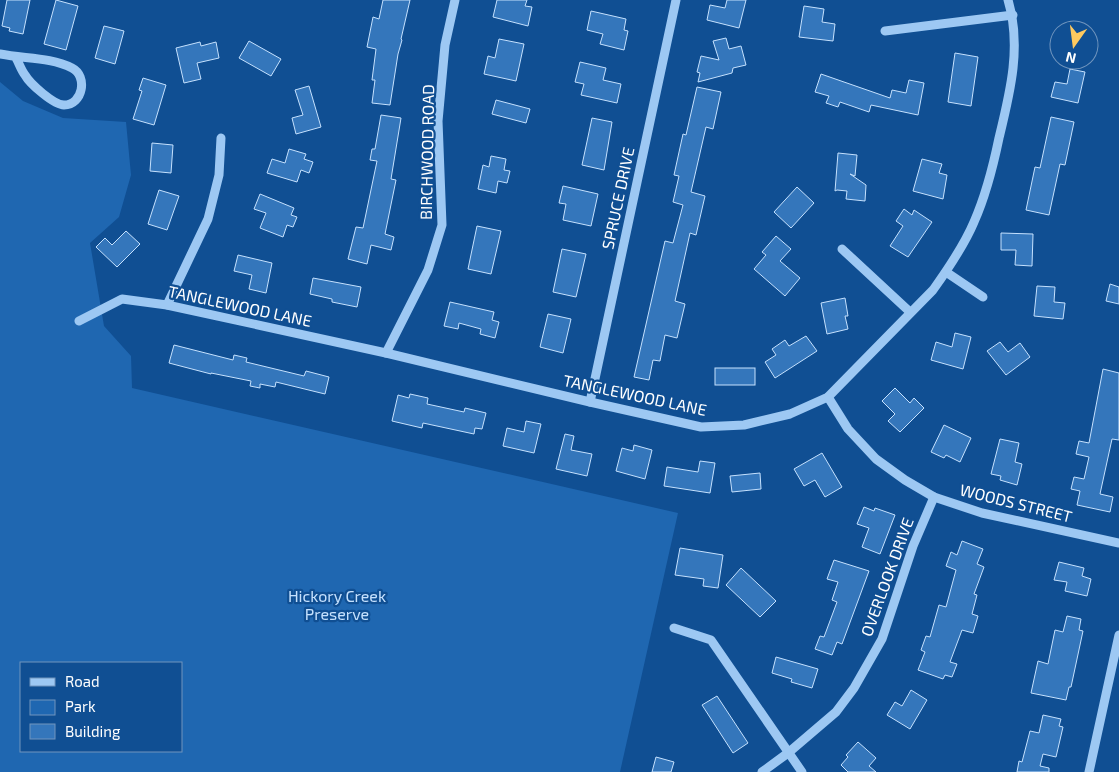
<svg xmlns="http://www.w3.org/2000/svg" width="1119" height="772" viewBox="0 0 1119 772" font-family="'Exo 2',sans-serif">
<rect width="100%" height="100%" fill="#104f93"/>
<!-- green -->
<path fill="#1f67b1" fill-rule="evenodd" d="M0 82 23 101 63 118 126 122 131 175 119 217 90 243 104 326 131 356 132 388 678 513 620 772H0ZM21 663H181V751H21Z"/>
<!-- building -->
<g fill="#3476bb" stroke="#c5e1fe">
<polygon points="7,0 30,0 23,34 9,31 10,28 2,26"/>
<polygon points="56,0 78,6 66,50 44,44"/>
<polygon points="383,0 410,0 401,39 402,40 398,54 390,105 372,103 375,80 372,80 376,49 367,47 373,17 379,19"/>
<polygon points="497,0 527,0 525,6 532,7 528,26 493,17"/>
<polygon points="727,0 746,0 739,28 707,20 710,5 725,8"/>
<polygon points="804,6 824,9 822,22 835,24 833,41 799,37"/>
<polygon points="591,11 626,19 624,30 628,31 624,50 600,44 603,34 587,30"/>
<polygon points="104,26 124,31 115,64 95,58"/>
<polygon points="726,38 729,49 741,46 746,65 733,68 732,73 698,82 700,73 697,72 701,56 719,60 713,41"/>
<polygon points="499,39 524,44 516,81 484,74 488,56 495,58"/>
<polygon points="249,41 281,59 271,76 239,58"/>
<polygon points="200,42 201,46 216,42 219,58 197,63 201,79 184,83 176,48"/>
<polygon points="955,53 978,57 971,106 948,102"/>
<polygon points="580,62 606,68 603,80 621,84 617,103 581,95 584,84 575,82"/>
<polygon points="1070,69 1085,72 1078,103 1051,97 1055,82 1067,84"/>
<polygon points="821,74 890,98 892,90 906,93 909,80 924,83 918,115 871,105 869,112 840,102 838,107 826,103 829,96 815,92"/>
<polygon points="143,78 166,85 154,125 133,119 142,91 139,90"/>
<polygon points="309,86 321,127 296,134 292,118 303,115 295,90"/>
<polygon points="697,87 721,92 713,129 706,127 691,192 705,196 696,235 690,233 675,301 685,304 677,338 665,335 660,361 653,360 649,380 634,377 665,241 673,243 683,205 673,202 679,176 674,175 683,134 686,135"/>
<polygon points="496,100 530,109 526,123 492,114"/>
<polygon points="381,115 401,118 391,179 396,180 385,234 394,237 391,250 371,245 367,264 348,259 356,227 363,228 377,161 370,160 372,149 375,149"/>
<polygon points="1051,117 1074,122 1065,165 1060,164 1049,215 1026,210 1035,167 1040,168"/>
<polygon points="592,118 612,122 604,170 582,165"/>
<polygon points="152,143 173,145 171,173 150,171"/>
<polygon points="289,149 306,154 304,159 313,162 309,173 301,170 297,182 267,173 272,159 285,163"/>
<polygon points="838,153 857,155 855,176 850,174 866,185 865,201 846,199 847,191 837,190 835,191"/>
<polygon points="491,156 506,159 504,170 510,171 507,183 498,181 496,193 478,189 483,165 489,167"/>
<polygon points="922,159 942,164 939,173 947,175 943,199 913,191"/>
<polygon points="563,186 598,194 591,226 563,220 566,204 559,203"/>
<polygon points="797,187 814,203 791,228 774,212"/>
<polygon points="159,190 179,196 167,230 148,224"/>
<polygon points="260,194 294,208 291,215 297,217 293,227 287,225 283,237 260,228 266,213 254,209"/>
<polygon points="904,209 912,215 914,210 932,222 908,257 890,246 903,226 896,221"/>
<polygon points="477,226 501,231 491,274 468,269"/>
<polygon points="126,231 140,244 117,267 96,247 105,238 112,245"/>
<polygon points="1001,233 1033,234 1032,266 1015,265 1016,250 1001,250"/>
<polygon points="776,236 791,249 780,261 800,278 785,296 754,269 766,255 762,252"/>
<polygon points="562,249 586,254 576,297 553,292"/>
<polygon points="238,255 272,263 266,293 249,289 252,275 234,271"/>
<polygon points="313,278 361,287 357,307 332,302 332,299 310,294"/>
<polygon points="1110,284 1119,287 1119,304 1106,301"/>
<polygon points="1037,286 1055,287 1054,302 1065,303 1063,319 1034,316"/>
<polygon points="845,298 848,316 845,316 848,329 827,334 821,303"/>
<polygon points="450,302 494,312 492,320 499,322 495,338 480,334 481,329 459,323 458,329 444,326"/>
<polygon points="548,314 571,319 563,353 540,347"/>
<polygon points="955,333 971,337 963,369 931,360 936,342 952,347"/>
<polygon points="806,336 817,351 775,378 765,362 776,355 772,349 785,340 789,346"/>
<polygon points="1000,342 1008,352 1020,343 1030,357 1006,375 987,351"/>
<polygon points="174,345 233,360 234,355 247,358 246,362 304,376 306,371 329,377 325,394 276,382 275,387 260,384 260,388 250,386 251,381 211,373 211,374 169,363"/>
<rect x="715" y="368" width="40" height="17"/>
<polygon points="1103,369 1119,373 1119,440 1112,439 1100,494 1113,497 1110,512 1077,505 1080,491 1071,489 1074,477 1084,479 1089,457 1076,454 1079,441 1089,443"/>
<polygon points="895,388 910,403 914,398 924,408 900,432 888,421 895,414 882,401"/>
<polygon points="410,394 428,398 427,404 464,412 465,408 486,413 482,429 475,428 474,434 423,423 422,428 392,421 398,395 409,398"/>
<polygon points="526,421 541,424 534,453 503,446 507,428 524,432"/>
<polygon points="944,425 971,438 960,462 946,455 944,458 931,452"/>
<polygon points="565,434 574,436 571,450 592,454 587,476 556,469"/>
<polygon points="1000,439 1019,443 1015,462 1022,464 1017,485 1000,480 1001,476 991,474"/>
<polygon points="634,445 652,450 645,479 616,471 622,448 633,451"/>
<polygon points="822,453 842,487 825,497 815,480 804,486 794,469"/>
<polygon points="700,461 715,463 710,493 664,486 667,467 698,472"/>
<polygon points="760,473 761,489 732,492 730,476"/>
<polygon points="864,507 874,511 875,508 895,515 880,554 862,547 869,528 857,524"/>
<polygon points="962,541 983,549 977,564 984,567 974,594 977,595 972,614 978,616 973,633 962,630 950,662 957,664 952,677 945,675 943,679 918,670 925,652 921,650 926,636 930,637 939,605 946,607 956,570 946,566 951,552 957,555"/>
<polygon points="680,548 723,555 718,588 703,586 704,579 675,575"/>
<polygon points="834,560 869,571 842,644 837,642 832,655 815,649 820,636 824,637 837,602 832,600 838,582 827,579"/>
<polygon points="1059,562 1084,568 1082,576 1091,579 1087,596 1065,591 1067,582 1054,580"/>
<polygon points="741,568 776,601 760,617 726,585"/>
<polygon points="1067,616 1081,619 1079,630 1083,631 1071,687 1069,687 1066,700 1031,693 1038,661 1048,664 1055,630 1063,632"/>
<polygon points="776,657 818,669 812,688 791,682 792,679 772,673"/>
<polygon points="911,690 927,700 910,729 887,715 895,702 902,706"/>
<polygon points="717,696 748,743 733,753 702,705"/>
<polygon points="1043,715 1061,719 1059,726 1063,727 1056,757 1043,754 1040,766 1049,768 1049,772 1017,772 1019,761 1022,762 1030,731 1039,733"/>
<polygon points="858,742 876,758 869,766 876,772 848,772 841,765 848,757 846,755"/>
<polygon points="656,757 674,762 671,772 652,772"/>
</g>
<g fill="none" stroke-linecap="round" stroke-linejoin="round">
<!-- minor -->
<g stroke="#9dc8f3" stroke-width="9">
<polyline points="885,31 1013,15"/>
<path d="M0 54C24 59 50 57 72 68 88 76 83 105 64 105 54 105 30 84 25 75 21 70 19 63 16 58"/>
<polyline points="842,249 910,312"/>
<polyline points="946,272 983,297"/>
<polyline points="167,305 208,219 219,175 221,138"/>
<path d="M79 321 122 299 167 305 386 353 590 402 701 427 744 425 790 414 828 397 933 290C948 269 964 246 974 222 986 195 993 167 999 138 1010 93 1022 46 1008 0"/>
<polyline points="386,353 428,270 442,225 438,121 445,45 455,0"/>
<polyline points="828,397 848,429 876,459 905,480 934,497 982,513 1119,543"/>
<polyline points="590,402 676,0"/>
<polyline points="674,628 711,640 802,772"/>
<polyline points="762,772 788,753 836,712 854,688 882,639 913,546 934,497"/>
<polyline points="1089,772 1119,635"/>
</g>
</g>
<g text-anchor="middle" stroke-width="4.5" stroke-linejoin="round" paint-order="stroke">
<!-- street labels -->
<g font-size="16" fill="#fff" stroke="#104f93">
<text transform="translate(427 152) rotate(-89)" y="6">BIRCHWOOD ROAD</text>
<text transform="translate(618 198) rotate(-78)" y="6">SPRUCE DRIVE</text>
<text transform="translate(240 306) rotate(12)" y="6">TANGLEWOOD LANE</text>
<text transform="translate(635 395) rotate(12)" y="6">TANGLEWOOD LANE</text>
<text transform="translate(1016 503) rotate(14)" y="6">WOODS STREET</text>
<text transform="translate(887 577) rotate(-70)" y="6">OVERLOOK DRIVE</text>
</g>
<!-- park labels -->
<g font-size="16" fill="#c5e1fe" stroke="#104f93">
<text x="337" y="602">Hickory Creek<tspan x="337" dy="18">Preserve</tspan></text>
</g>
</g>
<!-- legend -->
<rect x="20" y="662" width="162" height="90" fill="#104f93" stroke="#7095be"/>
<rect x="30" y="678" width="25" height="8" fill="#9dc8f3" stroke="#7095be"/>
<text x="65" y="687" font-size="15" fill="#ffffff">Road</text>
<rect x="30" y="700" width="25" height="15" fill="#1f67b1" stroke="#7095be"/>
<text x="65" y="712" font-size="15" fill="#ffffff">Park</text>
<rect x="30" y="724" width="25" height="15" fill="#3476bb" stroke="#7095be"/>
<text x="65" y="737" font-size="15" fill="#ffffff">Building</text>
<!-- north arrow -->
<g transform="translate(1074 45) rotate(194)"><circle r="24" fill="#104f93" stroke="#7095be"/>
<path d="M0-4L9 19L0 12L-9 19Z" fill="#ffca5f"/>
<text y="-8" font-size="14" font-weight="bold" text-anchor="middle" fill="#ffffff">N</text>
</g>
</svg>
